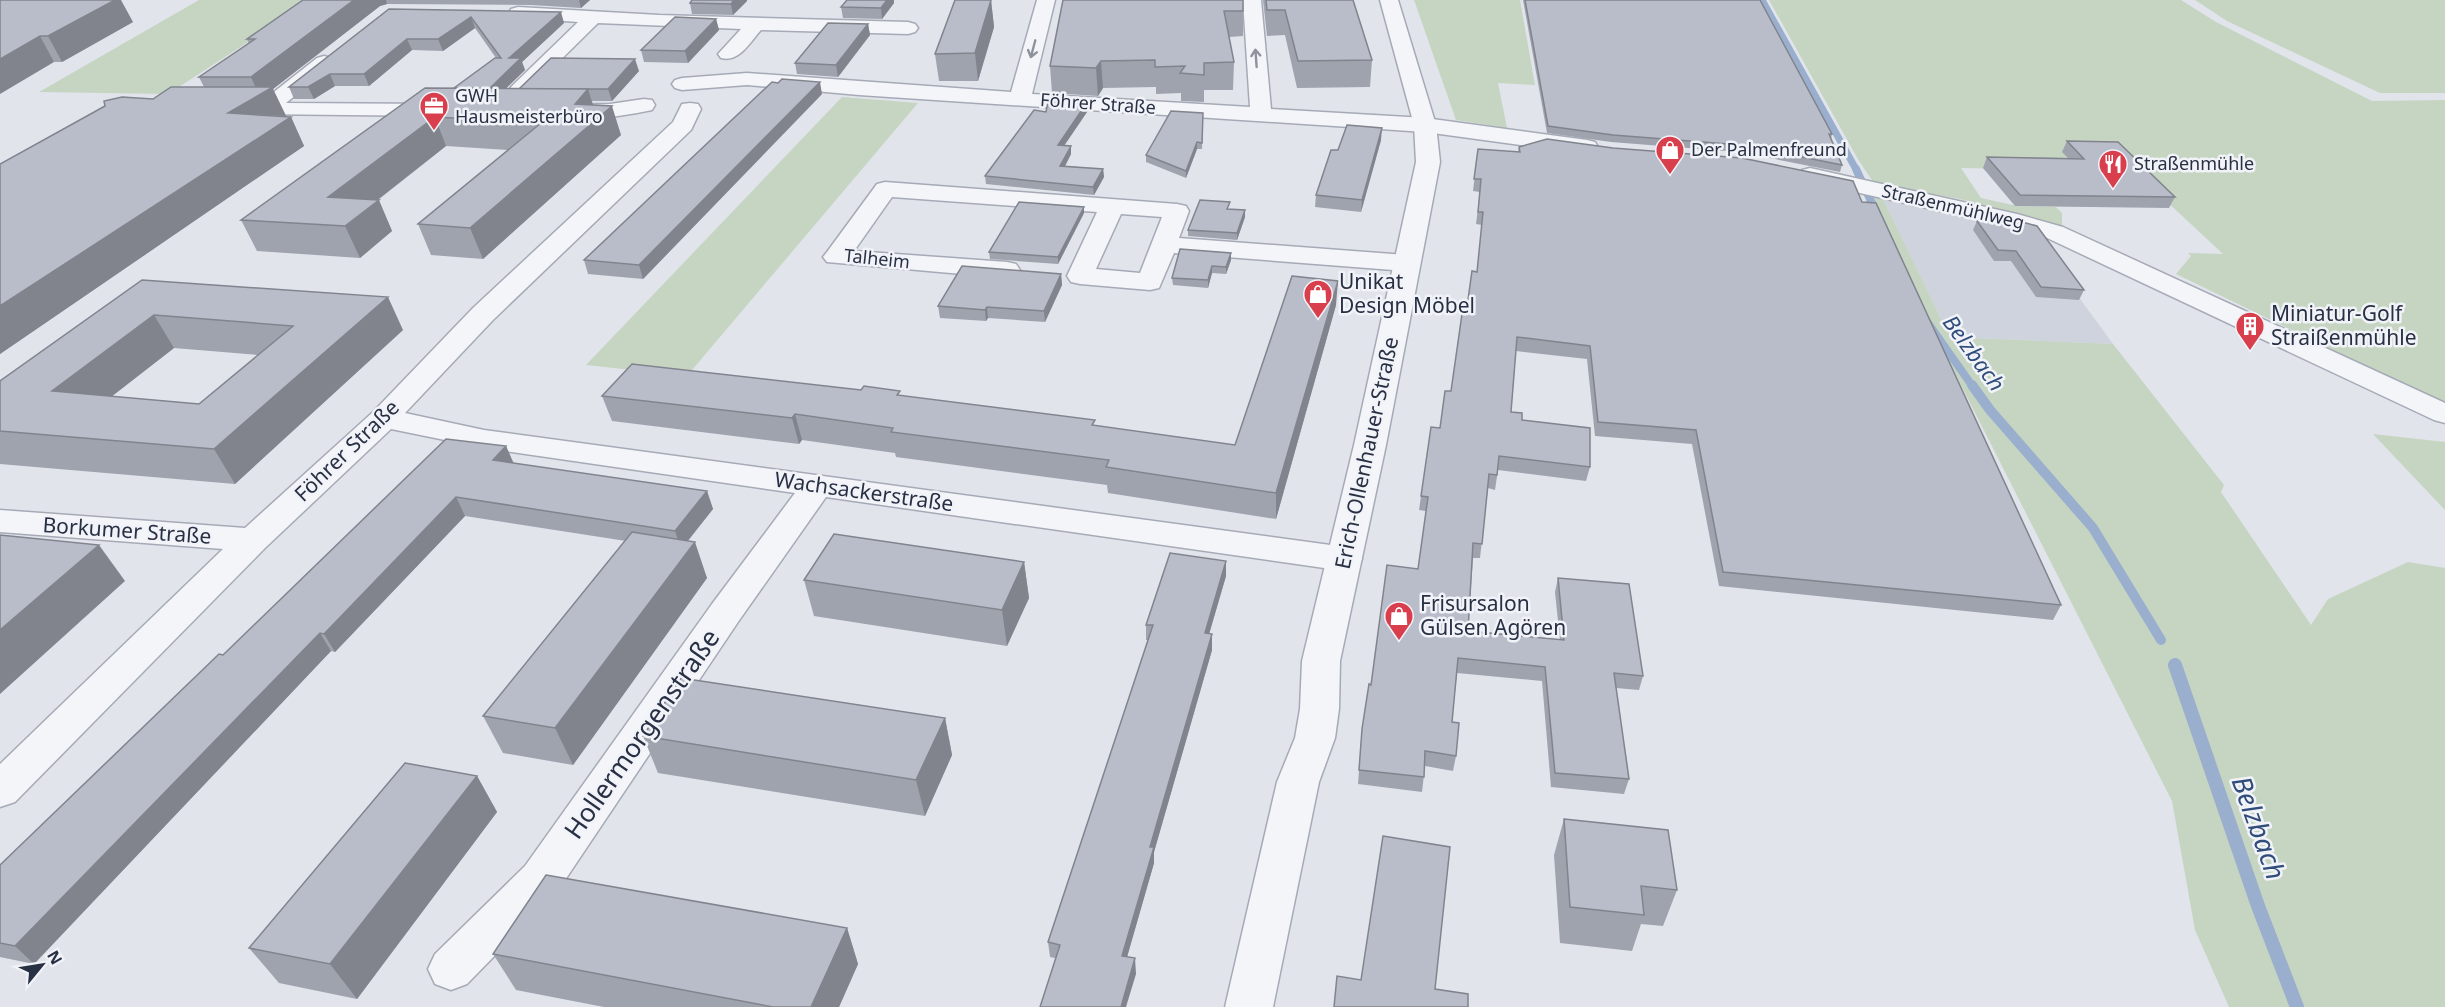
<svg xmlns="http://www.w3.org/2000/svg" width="2445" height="1007" viewBox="0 0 2445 1007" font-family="'Noto Sans',sans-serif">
<rect width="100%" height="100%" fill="#e1e4eb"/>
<!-- built -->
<polygon fill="#cfd3dd" points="1883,199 2032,233 2113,344 1950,337"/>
<!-- green -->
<g fill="#c5d5c2">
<polygon points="199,0 313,0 168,94 39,92"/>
<polygon points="1414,0 1520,0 1535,85 1498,83 1507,128 1456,120"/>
<polygon points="1769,0 2181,0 2216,22 2372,101 2445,100 2445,404 2176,274 2191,256 2188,253 2223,254 2134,171 2063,152 2079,170 1961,168 1981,198 2017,206 2056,207 2062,213 2062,226 1960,199 1874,183 1859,161"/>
<polygon points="2195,0 2445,0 2445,93 2380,93 2227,21"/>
<polygon points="842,97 918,103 687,376 586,365"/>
<polygon points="1864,194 1883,199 1950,337 2113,344 2224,485 2221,492 2311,625 2328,599 2408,562 2445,568 2445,1007 2229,1007 2195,930 2172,801"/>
<polygon points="2373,434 2445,442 2445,510"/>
</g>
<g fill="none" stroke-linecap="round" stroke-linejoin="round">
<!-- stream-far3 -->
<polyline stroke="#9aafcd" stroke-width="7" points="1762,0 1857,171"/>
<!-- stream-far2 -->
<g stroke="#9aafcd" stroke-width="8">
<polyline points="1856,169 1877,214"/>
<polyline points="1928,323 1973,387"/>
</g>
<!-- stream-far1 -->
<polyline stroke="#9aafcd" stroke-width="10" points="1972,385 1990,410 2093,528 2161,640"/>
<!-- stream -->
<polyline stroke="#9aafcd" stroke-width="14" points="2175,665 2258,906 2297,1007"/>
<!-- minor casing -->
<g stroke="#a6aab6" stroke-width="3">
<g id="minor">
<polygon points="1037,0 1055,0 1032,94 1250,107 1243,0 1261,0 1271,109 1425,118 1587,140 1595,142 1598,147 1595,152 1587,154 1425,132 859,95 747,85 682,90 675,88 672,84 675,80 682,78 747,73 1011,92"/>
<path d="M518 7 659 15 908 22 915 24 918 28 915 32 908 34 761 30C750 42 739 63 721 58L718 54 741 29 598 23 526 94 519 96 512 94 509 90 512 86 578 22 511 17 509 13 511 9Z"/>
<polygon points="324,56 331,58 334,62 331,66 286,103 439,104 447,105 450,110 447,115 439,116 248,114 245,109 248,104 260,103 317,58"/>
<path d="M644 99 652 100 655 105 652 110C624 116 588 122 560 115L557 110 560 105 610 104Z"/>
<polygon points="690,103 698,104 701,109 691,130 493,320 405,413 484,430 1345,547 1357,551 1362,559 1357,567 1345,571 826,497 738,622 557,892 467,984 451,990 435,984 428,969 435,954 525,866 712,604 795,493 484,448 391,429 265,548 15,802 0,807 0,764 223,549 0,532 0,510 245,528 373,412 473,308 673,122 682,104"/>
<polygon points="1810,168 2017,214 2063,227 2445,403 2445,423 2434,420 2045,237 2011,227 1802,180 1798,175 1802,170"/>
<path d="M885 182 1177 204 1186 206 1189 211 1179 238 1406 255 1415 257 1419 263 1415 269 1406 271 1174 253 1159 288 1150 290 1080 284 1071 282 1067 276 1097 212 892 197 854 251 1007 262 1016 264 1020 270 1016 276 1007 278 827 262 823 257 827 252 877 184ZM1121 214 1162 217 1140 273 1096 269Z"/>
</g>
</g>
<!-- tertiary casing -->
<g stroke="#a6aab6" stroke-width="3">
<polygon id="tertiary" points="1380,0 1398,0 1436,125 1440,162 1386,445 1340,661 1339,709 1335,738 1319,782 1273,1007 1225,1007 1277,782 1295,738 1300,709 1302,661 1354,445 1416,162 1414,125"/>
</g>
<!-- minor -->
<use href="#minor" fill="#f4f5f9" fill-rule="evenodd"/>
<!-- tertiary -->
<use href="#tertiary" fill="#f4f5f9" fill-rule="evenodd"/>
</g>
<!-- wall -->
<g fill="#9ea3ad" fill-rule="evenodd">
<polygon points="0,0 133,22 62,62 54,62"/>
<polygon points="303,0 590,0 581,8 531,5 387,4 380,6 273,89 286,116 291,117 304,146 0,354 0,164 204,87 199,77 249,44 247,39"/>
<polygon points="692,0 747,0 747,1 733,15 692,14 690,3"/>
<polygon points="991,0 994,27 978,81 939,81 935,54"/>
<polygon points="1063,0 1243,11 1243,36 1229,37 1234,62 1233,90 1204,90 1204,102 1181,101 1181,93 1156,94 1156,87 1103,88 1098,96 1052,93 1050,66"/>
<polygon points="1263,0 1353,0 1372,60 1370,87 1297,88 1285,35 1267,36"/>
<polygon points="1523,0 1760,0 1832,134 1831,139 1842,165 1840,172 1739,152 1611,142 1547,133"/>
<polygon points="894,3 882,19 843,18 841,7"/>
<polygon points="389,9 564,23 522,62 525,70 505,89 519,89 639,71 612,101 592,101 593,105 621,135 483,259 431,255 418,224 508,150 446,146 378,200 392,231 360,258 257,251 241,220 454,89 496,58 475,28 443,51 412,50 369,86 335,86 314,99 294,99 289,87"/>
<polygon points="716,19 719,30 688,63 644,62 641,50"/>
<polygon points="868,24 870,35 838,77 797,74 795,63"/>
<polygon points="822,94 643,279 588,274 584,260"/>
<polygon points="1046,112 1087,112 1064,146 1071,146 1071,154 1065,166 1103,169 1104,177 1094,195 986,184 985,176"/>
<polygon points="1203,113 1202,149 1197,149 1186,178 1146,162 1146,155"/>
<polygon points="1381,140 1361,212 1315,207 1316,195 1338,150"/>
<polygon points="2067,141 2175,197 2169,208 2015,206 1983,168 1987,157 2068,158 2062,152"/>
<polygon points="1519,147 1862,202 2061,605 2053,620 1719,586 1692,444 1595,436 1587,359 1516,351 1511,412 1590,467 1586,481 1498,470 1495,490 1488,488 1480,558 1473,558 1468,631 1560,640 1555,592 1558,578 1643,676 1639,690 1616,688 1629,779 1624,794 1551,787 1542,681 1457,673 1452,722 1456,756 1453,771 1425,766 1422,792 1358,784 1362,729 1371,685 1418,569 1426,511 1419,510 1431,427 1440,428 1451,391 1466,314 1477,272 1482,225 1476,224 1480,192 1473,191 1478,149 1518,152"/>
<polygon points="1230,209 1245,217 1237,240 1188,236 1188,230"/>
<polygon points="1084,213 1058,264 990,259 989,252"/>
<polygon points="1977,221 2084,290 2079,300 2036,297 2011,261 1994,261 1973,230"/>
<polygon points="1231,260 1226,274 1212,273 1208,288 1173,285 1172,278"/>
<polygon points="1061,274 1062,285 1045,322 988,318 986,321 940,318 938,306"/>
<path d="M142 280 403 330 235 484 0 464V381ZM174 348 258 355 199 404 112 396Z"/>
<polygon points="1336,305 1276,519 1108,493 1107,485 896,457 895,453 802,440 799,444 612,421 602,396 861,390 1095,426 1235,445"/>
<polygon points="506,446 513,463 707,491 713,509 688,541 707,578 573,765 503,753 483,716 626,541 465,516 335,652 331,651 34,964 0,957 0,865 223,655"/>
<polygon points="1226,561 1226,576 1209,634 1212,634 1212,650 1154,852 1154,863 1127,957 1136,974 1050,957 1048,942 1148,640 1146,640 1146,625"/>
<polygon points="1024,562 1029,598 1007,646 814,616 804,580"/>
<polygon points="945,718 952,755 925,816 658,773 643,736"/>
<polygon points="477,776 497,812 357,999 279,983 249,948"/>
<polygon points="1564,819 1677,890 1663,926 1641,924 1632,951 1560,943 1554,855"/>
<polygon points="847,928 858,964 839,1007 604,1007 516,990 493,954"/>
</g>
<!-- shaded-wall -->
<g fill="#81848d">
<polygon points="115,0 121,0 133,22 62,62 48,36"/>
<polygon points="354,0 386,0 387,4 380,6 273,89 286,116 228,113 259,95 251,77"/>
<polygon points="579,0 590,0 581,8"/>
<polygon points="734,0 747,0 747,1 733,15 731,4"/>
<polygon points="887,0 894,0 894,3 882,19 881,8"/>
<polygon points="991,0 994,27 978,81 975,53"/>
<polygon points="561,12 564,23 522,62 525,70 493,101 489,89 509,58"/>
<polygon points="471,17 475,28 443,51 438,39"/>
<polygon points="716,19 719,30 688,63 685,51"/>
<polygon points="868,24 870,35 838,77 836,65"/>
<polygon points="40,36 54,62 0,94 0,59"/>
<polygon points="407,39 412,50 369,86 364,74"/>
<polygon points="635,59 639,71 612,101 608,89"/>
<polygon points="1101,61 1103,88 1098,96 1096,68"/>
<polygon points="330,74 335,86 314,99 308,87"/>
<polygon points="820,82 822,94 643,279 639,265"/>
<polygon points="588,89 597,118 612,106 621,135 483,259 470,228 575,104"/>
<polygon points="1086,104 1087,112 1059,153 1058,145"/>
<polygon points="291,117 304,146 0,354 0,306"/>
<polygon points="435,117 446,146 344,226 328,197"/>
<polygon points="1382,128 1381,140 1361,212 1362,200"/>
<polygon points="1197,142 1197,149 1186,178 1186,171"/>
<polygon points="1071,146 1071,154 1061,174 1060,166"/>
<polygon points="1103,169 1104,177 1094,195 1093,187"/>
<polygon points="379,200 392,231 360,258 345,226"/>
<polygon points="1084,207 1084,213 1058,264 1058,257"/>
<polygon points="1245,210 1245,217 1237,240 1237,233"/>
<polygon points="1231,253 1231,260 1226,274 1226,267"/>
<polygon points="1212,266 1212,273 1208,288 1208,280"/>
<polygon points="1061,274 1062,285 1045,322 1044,311"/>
<polygon points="1338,281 1336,305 1276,519 1276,493"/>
<polygon points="388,297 403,330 235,484 214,449"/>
<polygon points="987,307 988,318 986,321 985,310"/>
<polygon points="154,315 174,348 75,425 52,391"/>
<polygon points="795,414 802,440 799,444 792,418"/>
<polygon points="506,446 514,464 493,460"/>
<polygon points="707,491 713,509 681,549 675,531"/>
<polygon points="456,497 465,516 335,652 324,634"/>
<polygon points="695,542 707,578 573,765 555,728"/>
<polygon points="99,545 125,581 0,694 0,630"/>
<polygon points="1226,561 1226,576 1205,648 1205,633"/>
<polygon points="1024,562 1029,598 1007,646 1002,610"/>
<polygon points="320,633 331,651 34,964 15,946"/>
<polygon points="1212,634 1212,650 1154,852 1154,863 1123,971 1122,956 1150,847"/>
<polygon points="945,718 952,755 925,816 916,780"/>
<polygon points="477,776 497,812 357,999 330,964"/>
<polygon points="847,928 858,964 839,1007 811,1007"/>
<polygon points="1135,958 1136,974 1126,1007 1121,1007"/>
</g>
<!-- building -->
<g fill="#b8bdc9" stroke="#81848d" stroke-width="1.5" fill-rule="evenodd">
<polygon points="0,0 115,0 48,36 40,36 0,59"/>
<polygon points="303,0 354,0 251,77 199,77 255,39 247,39"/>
<polygon points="692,0 734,0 731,4 690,3"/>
<polygon points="847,0 887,0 881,8 841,7"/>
<polygon points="955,0 991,0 975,53 935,54"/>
<polygon points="1063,0 1243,0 1243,11 1224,11 1234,62 1204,63 1204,75 1180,73 1185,66 1155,67 1155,60 1101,61 1096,68 1050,66"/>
<polygon points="1266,0 1353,0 1372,60 1298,61 1285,10 1267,10"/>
<polygon points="1525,0 1760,0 1832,134 1829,134 1842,165 1741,145 1613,135 1548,126"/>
<polygon points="389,9 561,12 509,58 521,58 489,89 454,88 495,58 501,58 471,17 438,39 407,39 364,74 330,74 308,87 289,87"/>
<polygon points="675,17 716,19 685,51 641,50"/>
<polygon points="828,23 868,24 836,65 795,63"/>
<polygon points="551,58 635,59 608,89 519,89"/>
<polygon points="782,79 820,82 639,265 584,260 772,82 778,83"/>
<polygon points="171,87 273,87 228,113 291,117 0,306 0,164 105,106 104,101 122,97 153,99"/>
<polygon points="425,88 588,89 575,104 612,106 470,228 418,224 541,123 435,117 328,197 379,200 345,226 241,220"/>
<polygon points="1048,102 1086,104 1058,145 1071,146 1060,166 1103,169 1093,187 985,176 1034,110 1046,112"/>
<polygon points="1171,111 1203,113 1202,143 1197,142 1186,171 1146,155"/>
<polygon points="1347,125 1382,128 1362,200 1316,195 1331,150 1338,150"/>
<polygon points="1547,139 1613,148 1742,158 1853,181 1862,202 1876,203 2061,605 1723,572 1696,430 1598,422 1590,346 1517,337 1511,412 1522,413 1522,420 1590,428 1590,467 1499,456 1497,475 1489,474 1482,544 1473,543 1468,631 1564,640 1558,578 1629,584 1643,676 1614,673 1629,779 1555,773 1545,667 1458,658 1452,722 1459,723 1456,756 1425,751 1424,777 1359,770 1362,729 1369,684 1371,685 1387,565 1418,569 1428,497 1421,496 1431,427 1440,428 1445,391 1451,391 1462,314 1466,314 1472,271 1477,272 1483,212 1478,212 1481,179 1474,179 1478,149 1520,152 1519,147"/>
<polygon points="2067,141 2118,142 2175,197 2020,195 1987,157 2084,159"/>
<polygon points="1200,200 1230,202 1227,209 1245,210 1237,233 1188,230"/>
<polygon points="1019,202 1084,207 1058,257 989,252"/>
<polygon points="1977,221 2026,223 2037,226 2084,290 2041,287 2016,251 1998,250"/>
<polygon points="1180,249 1231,253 1226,267 1212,266 1208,280 1172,278"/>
<polygon points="962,266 1061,274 1044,311 987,307 985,310 938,306"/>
<polygon points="1292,276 1338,281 1276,493 1106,467 1109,460 891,432 893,428 795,414 792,418 602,396 632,364 861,390 864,386 900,391 897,395 1095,420 1092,425 1235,445"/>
<path d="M142 280 388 297 214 449 0 431V381ZM154 315 293 326 199 404 52 391Z"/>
<polygon points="446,439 506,446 493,460 707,491 675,531 456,497 324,634 320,633 15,946 0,943 0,865 219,654 223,655"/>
<polygon points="632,532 695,542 555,728 483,716"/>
<polygon points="834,534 1024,562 1002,610 804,580"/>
<polygon points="0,535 99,545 0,630"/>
<polygon points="1170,553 1226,561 1205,633 1212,634 1150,847 1154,847 1122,956 1135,958 1121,1007 1040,1007 1060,945 1048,942 1153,625 1146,625"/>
<polygon points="681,678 945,718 916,780 643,736"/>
<polygon points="405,763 477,776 330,964 249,948"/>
<polygon points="1564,819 1668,830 1677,890 1641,886 1644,915 1570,907"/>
<polygon points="1383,836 1450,847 1435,989 1468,994 1468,1007 1334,1007 1337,976 1361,980"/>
<polygon points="546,875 847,928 811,1007 773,1007 493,954"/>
</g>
<!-- one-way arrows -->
<defs><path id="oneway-shaft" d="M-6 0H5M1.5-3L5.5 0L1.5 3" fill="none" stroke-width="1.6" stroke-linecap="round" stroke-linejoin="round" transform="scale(1.5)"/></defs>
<g stroke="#8e929e">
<use href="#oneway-shaft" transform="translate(1033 49) rotate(105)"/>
<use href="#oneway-shaft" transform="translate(1256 58) rotate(-94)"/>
</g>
<!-- icons -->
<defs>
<g id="office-pin" transform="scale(1.5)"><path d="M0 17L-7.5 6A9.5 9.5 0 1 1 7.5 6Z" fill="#d83e4b" stroke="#f1f3f8"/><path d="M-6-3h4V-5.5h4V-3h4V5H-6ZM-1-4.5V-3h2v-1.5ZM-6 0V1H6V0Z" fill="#fff"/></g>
<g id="shop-pin" transform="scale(1.5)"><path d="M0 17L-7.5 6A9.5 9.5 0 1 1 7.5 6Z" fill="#d83e4b" stroke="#f1f3f8"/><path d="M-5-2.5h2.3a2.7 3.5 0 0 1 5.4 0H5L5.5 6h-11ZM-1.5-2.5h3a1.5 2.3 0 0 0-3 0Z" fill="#fff"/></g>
<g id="restaurant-pin" transform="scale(1.5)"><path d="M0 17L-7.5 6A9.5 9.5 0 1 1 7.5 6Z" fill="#d83e4b" stroke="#f1f3f8"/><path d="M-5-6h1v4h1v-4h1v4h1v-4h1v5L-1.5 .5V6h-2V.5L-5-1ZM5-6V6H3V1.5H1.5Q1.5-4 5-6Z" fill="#fff"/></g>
<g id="building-pin" transform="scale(1.5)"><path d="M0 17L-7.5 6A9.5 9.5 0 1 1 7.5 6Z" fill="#d83e4b" stroke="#f1f3f8"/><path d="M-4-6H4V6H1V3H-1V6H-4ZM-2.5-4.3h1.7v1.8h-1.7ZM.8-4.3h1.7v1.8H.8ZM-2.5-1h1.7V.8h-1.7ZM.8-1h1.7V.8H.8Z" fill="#fff"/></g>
</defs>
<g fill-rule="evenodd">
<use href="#office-pin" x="434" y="106"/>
<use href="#shop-pin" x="1670" y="150"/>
<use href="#restaurant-pin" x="2113" y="164"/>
<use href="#shop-pin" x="1318" y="294"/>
<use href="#building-pin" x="2250" y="326"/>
<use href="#shop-pin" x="1399" y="616"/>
</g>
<g text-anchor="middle" stroke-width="5" stroke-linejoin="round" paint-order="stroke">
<!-- far-poi labels -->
<g font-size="18" fill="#283044" stroke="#f1f3f8" text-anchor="start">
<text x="455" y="102">GWH<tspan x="455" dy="21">Hausmeisterbüro</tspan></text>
<text x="1691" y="156">Der Palmenfreund</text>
<text x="2134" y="170">Straßenmühle</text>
</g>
<!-- far-street labels -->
<g font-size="18" fill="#283044" stroke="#f1f3f8">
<text transform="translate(1098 104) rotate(4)" y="6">Föhrer Straße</text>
<text transform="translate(1953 207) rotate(13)" y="6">Straßenmühlweg</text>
<text transform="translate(877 259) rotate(6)" y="6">Talheim</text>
</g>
<!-- poi labels -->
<g font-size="21" fill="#283044" stroke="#f1f3f8" text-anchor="start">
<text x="1339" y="289">Unikat<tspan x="1339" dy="24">Design Möbel</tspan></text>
<text x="2271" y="321">Miniatur-Golf<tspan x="2271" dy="24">Straißenmühle</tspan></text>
<text x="1420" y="611">Frisursalon<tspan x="1420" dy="24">Gülsen Agören</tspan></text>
</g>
<!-- street labels -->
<g font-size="21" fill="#283044" stroke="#f1f3f8">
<text transform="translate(347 451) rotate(-44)" y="7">Föhrer Straße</text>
<text transform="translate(1367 453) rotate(-78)" y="7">Erich-Ollenhauer-Straße</text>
<text transform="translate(864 492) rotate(8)" y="7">Wachsackerstraße</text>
<text transform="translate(127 531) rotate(4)" y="7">Borkumer Straße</text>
</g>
<!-- water labels -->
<g font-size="22" font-style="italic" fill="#2f4c7b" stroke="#f1f3f8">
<text transform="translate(1974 353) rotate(54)" y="8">Belzbach</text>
</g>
<!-- near-street labels -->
<g font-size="26" fill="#283044" stroke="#f1f3f8">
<text transform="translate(642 734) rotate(-55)" y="9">Hollermorgenstraße</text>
</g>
<!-- near-water labels -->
<g font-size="27" font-style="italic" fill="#2f4c7b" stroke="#f1f3f8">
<text transform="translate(2258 828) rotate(70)" y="9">Belzbach</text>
</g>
</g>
<!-- north arrow -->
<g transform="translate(42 965) rotate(60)" stroke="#f1f3f8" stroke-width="4.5" paint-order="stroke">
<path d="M0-4.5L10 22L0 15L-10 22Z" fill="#283044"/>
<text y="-9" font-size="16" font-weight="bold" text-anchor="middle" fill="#283044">N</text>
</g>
</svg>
